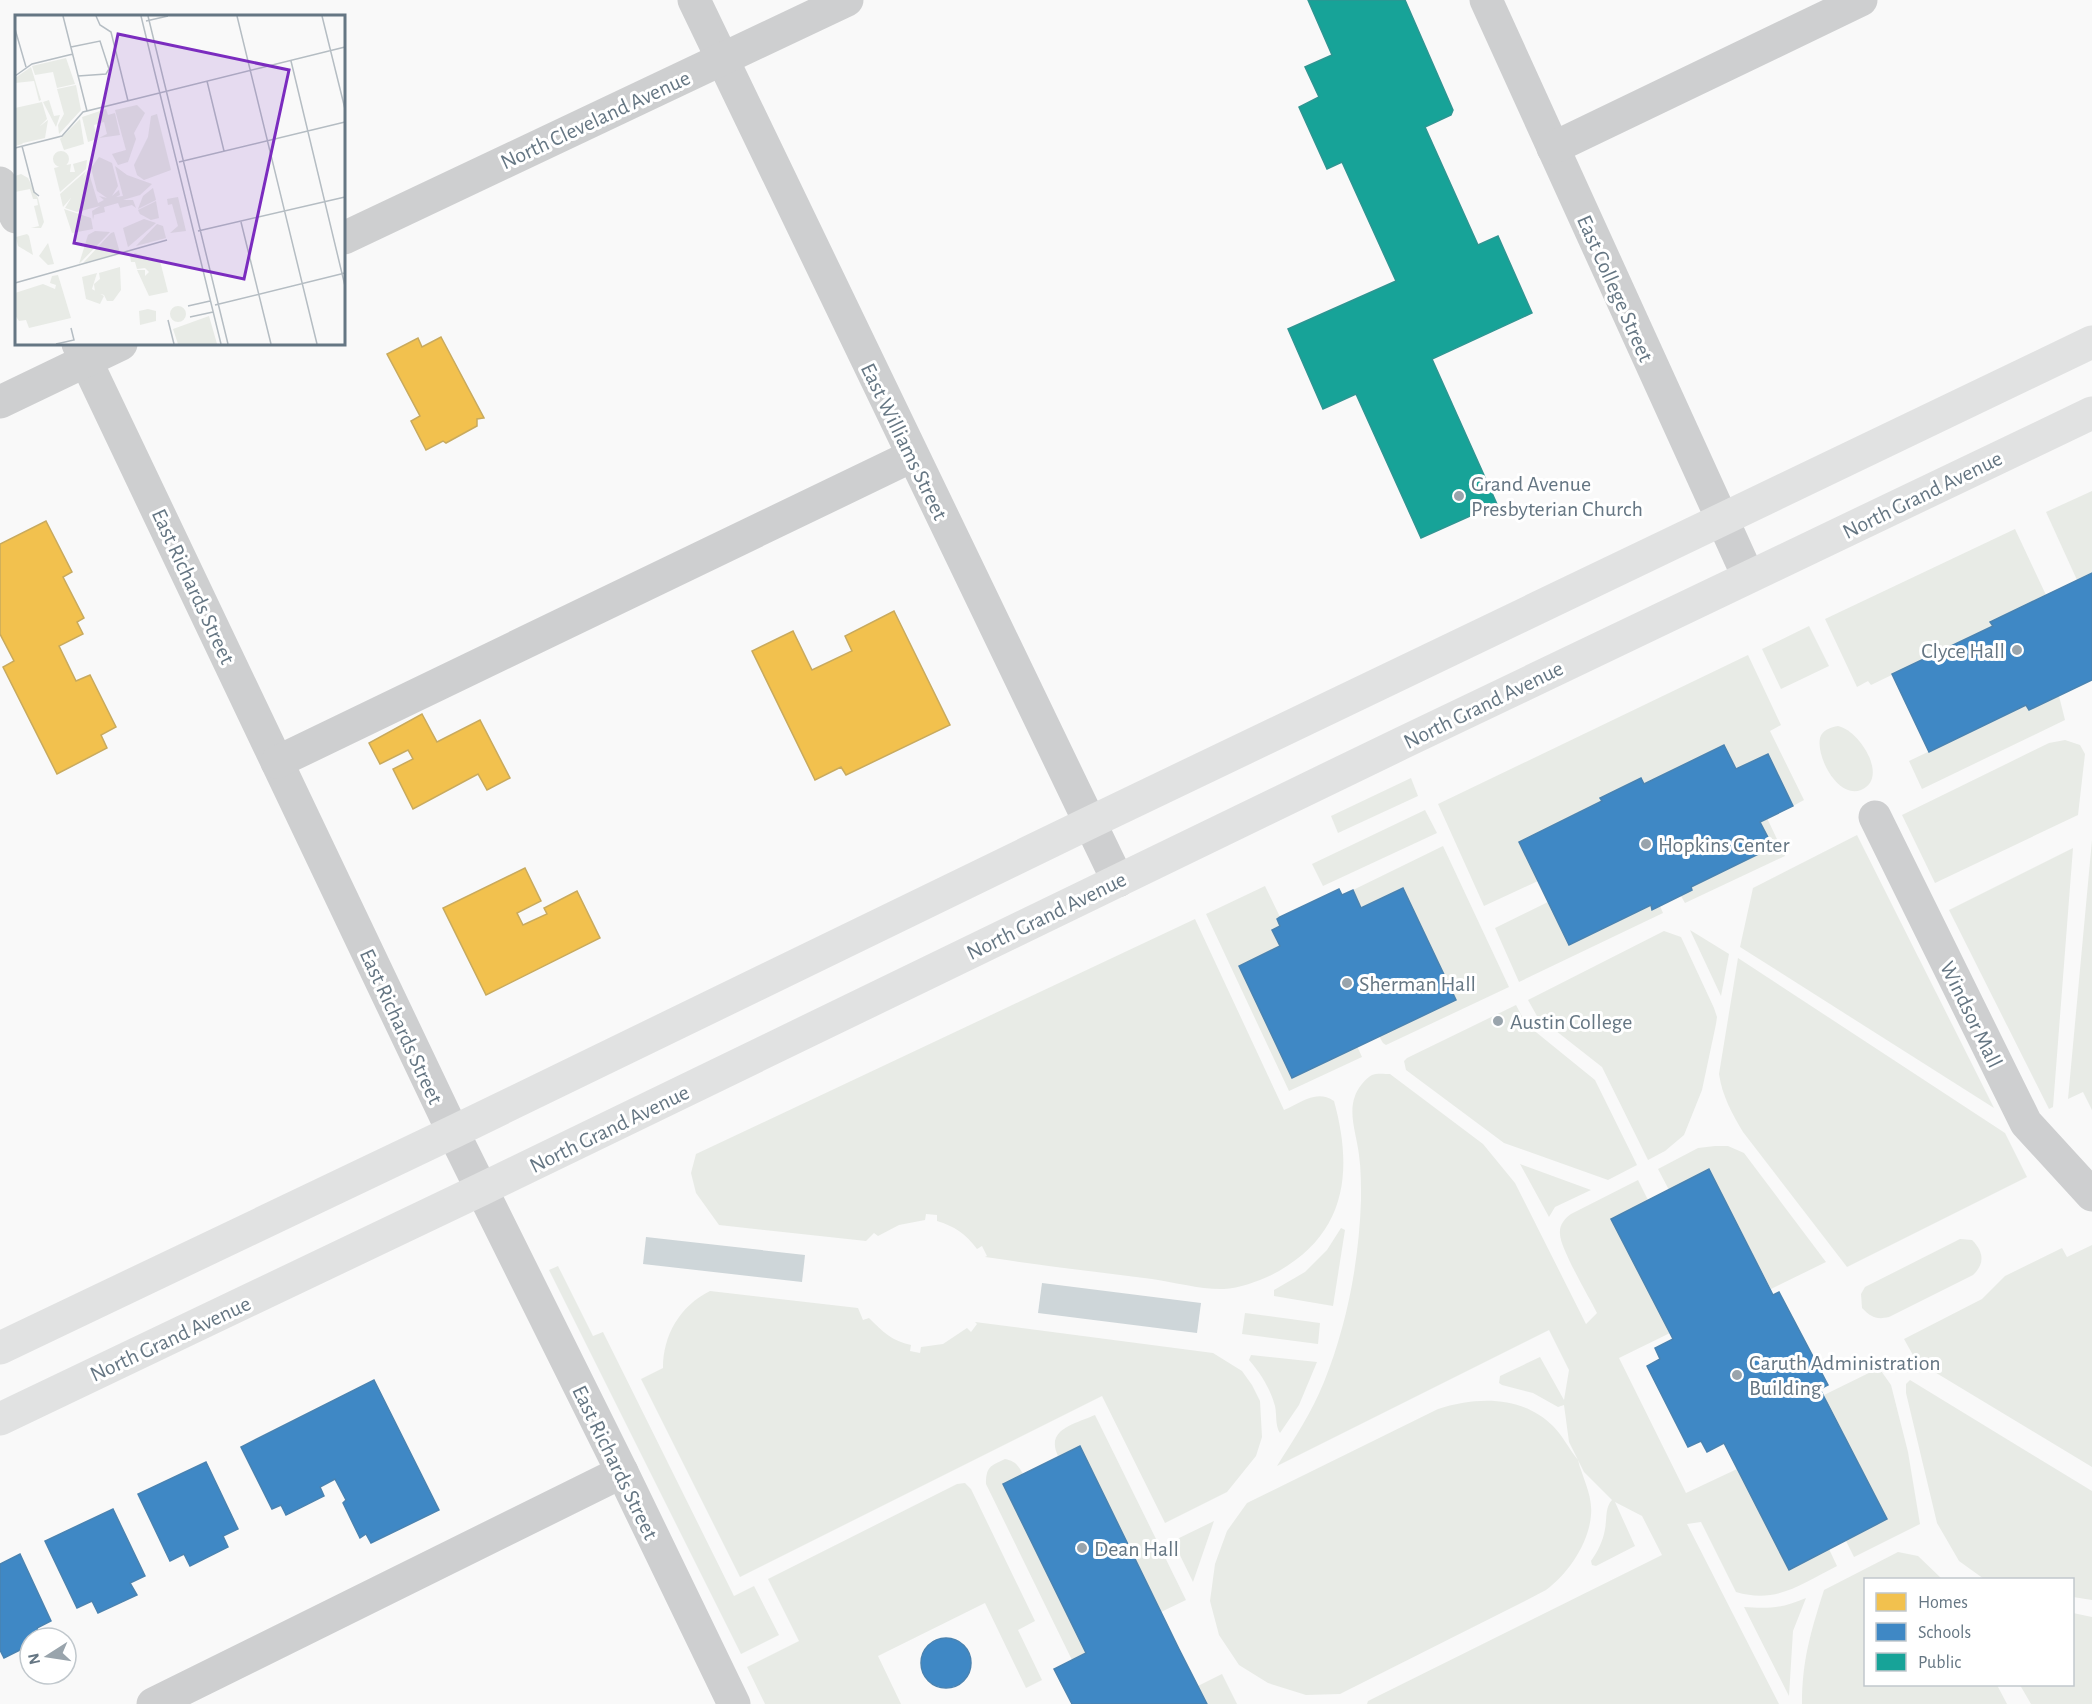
<svg xmlns="http://www.w3.org/2000/svg" width="2092" height="1704" viewBox="0 0 2092 1704" font-family="'Alegreya Sans',sans-serif">
<rect width="100%" height="100%" fill="#f9f9f9"/>
<!-- green -->
<g fill="#e8ebe6">
<polygon points="2092,491 2092,573 2077,580 2046,512"/>
<polygon points="2015,529 2046,595 1991,621 1993,626 1871,685 1868,681 1857,687 1825,619"/>
<polygon points="1809,626 1829,666 1781,689 1762,649"/>
<polygon points="1748,655 1781,725 1770,731 1804,800 1793,806 1768,754 1736,769 1724,745 1644,784 1641,778 1601,798 1602,801 1519,842 1538,881 1484,906 1438,804"/>
<polygon points="2059,696 2065,720 1922,789 1909,761 2026,705 2029,710"/>
<path d="M1838 726C1859 730 1890 778 1861 790 1838 799 1816 757 1820 738 1822 730 1831 727 1838 726Z"/>
<polygon points="2065,740 2080,745 2085,754 2078,815 1935,883 1902,815 2049,743"/>
<polygon points="1411,778 1418,796 1338,833 1331,816"/>
<polygon points="1425,810 1437,833 1323,886 1312,864"/>
<polygon points="1767,818 1785,856 1685,903 1681,896 1692,890 1691,887 1773,847 1760,822"/>
<polygon points="1857,835 1994,1108 1740,947 1753,888"/>
<polygon points="2092,840 2092,1110 2083,1092 2068,1099"/>
<polygon points="1443,846 1509,987 1386,1045 1383,1043 1379,1036 1403,888 1361,908 1353,890"/>
<polygon points="2073,848 2053,1107 2049,1109 1949,910"/>
<polygon points="1265,886 1280,917 1277,919 1280,926 1357,1046 1362,1057 1289,1091 1206,914"/>
<polygon points="1548,902 1569,945 1651,905 1653,909 1660,906 1663,913 1519,982 1495,928"/>
<path d="M1195 919 1284 1110C1301 1103 1316 1089 1334 1101 1353 1170 1347 1232 1279 1271 1265 1279 1241 1288 1224 1289 1204 1290 1172 1282 1152 1279 1096 1272 1040 1265 985 1257L987 1256 982 1246 977 1249C966 1234 954 1226 937 1221V1215L926 1214 925 1220 899 1225 878 1236 874 1233 866 1241 719 1225 696 1193 691 1173 696 1154Z"/>
<polygon points="1690,930 1729,954 1721,996"/>
<polygon points="1664,931 1681,937 1714,1008 1717,1017 1716,1024 1702,1090 1684,1135 1665,1151 1648,1160 1602,1067 1537,1016 1528,1000"/>
<path d="M1738 958 2005 1133 2027 1177 1847 1267 1743 1132C1732 1114 1722 1095 1719 1074Z"/>
<polygon points="1516,1005 1526,1024 1595,1080 1637,1165 1608,1180 1504,1143 1406,1070 1404,1061 1407,1058"/>
<path d="M1390 1074 1483 1144 1515 1183 1586 1324 1597 1313C1589 1297 1560 1248 1560 1234 1559 1225 1565 1218 1571 1214L1638 1180 1648 1200 1670 1333 1619 1358 1686 1493 1737 1469 1789 1570 1829 1549 1837 1566C1801 1584 1777 1604 1736 1592L1701 1522 1687 1524 1779 1704H1367L1368 1701 1662 1555 1642 1516 1615 1502 1635 1546 1596 1566 1592 1565 1591 1561C1598 1551 1603 1541 1605 1529 1607 1519 1605 1507 1612 1500L1584 1472 1578 1460C1582 1477 1593 1495 1591 1515 1589 1543 1568 1574 1546 1590 1539 1594 1532 1597 1525 1601L1340 1694 1306 1695 1268 1683 1239 1665 1219 1635 1210 1601 1215 1564 1227 1531 1247 1503 1438 1409C1476 1397 1522 1395 1553 1426 1563 1436 1569 1449 1578 1460L1569 1442 1564 1405 1558 1407 1533 1393 1502 1385 1499 1383 1500 1376 1540 1357 1564 1400 1569 1370 1549 1330 1277 1466C1294 1439 1312 1412 1324 1382 1347 1325 1359 1262 1361 1200 1361 1185 1361 1169 1359 1155 1357 1136 1348 1114 1355 1096 1357 1089 1366 1078 1372 1075 1376 1073 1385 1074 1390 1074Z"/>
<polygon points="1715,1146 1728,1146 1744,1153 1826,1262 1771,1289 1709,1169 1669,1190 1658,1169 1698,1148"/>
<polygon points="1520,1164 1591,1190 1555,1207 1549,1217"/>
<polygon points="1341,1228 1345,1230 1333,1306 1274,1296 1274,1290 1305,1272 1327,1250"/>
<path d="M1960 1239 1972 1240C1984 1252 1985 1264 1973 1275L1889 1317C1876 1320 1871 1317 1862 1308L1861 1294 1865 1287Z"/>
<polygon points="2092,1245 2092,1467 1923,1365 1914,1357 1904,1339 1982,1299 2005,1276 2062,1248 2067,1257"/>
<polygon points="558,1266 593,1336 603,1332 734,1596 754,1586 779,1635 741,1654 549,1270"/>
<path d="M710 1291 858 1308 863 1320 869 1318C883 1332 892 1341 911 1345L910 1351 920 1353 921 1347 943 1344 967 1328 971 1332 977 1324 975 1322 1213 1353 1242 1371 1252 1385 1260 1401 1262 1437 1256 1456 1227 1492 1165 1523 1102 1396 740 1577 641 1379 663 1368C663 1335 680 1306 710 1291Z"/>
<polygon points="1245,1313 1320,1323 1318,1344 1242,1334"/>
<path d="M1251 1355 1317 1362 1299 1405 1280 1433C1275 1426 1277 1415 1275 1406 1270 1388 1261 1374 1249 1360Z"/>
<polygon points="1879,1368 1891,1385 1908,1452 1920,1524 1854,1557 1846,1541 1887,1519 1824,1395"/>
<polygon points="1910,1380 2092,1491 2092,1600 2073,1597 2072,1580 1984,1579 1959,1561 1937,1523 1906,1393 1906,1384"/>
<path d="M1095 1415 1186 1600 1161 1612 1080 1446 1058 1456C1045 1429 1075 1424 1095 1415Z"/>
<path d="M1005 1459C1015 1461 1018 1465 1023 1474L1003 1484 1086 1653 1072 1660 986 1484C986 1467 990 1466 1005 1459Z"/>
<polygon points="965,1483 971,1489 1035,1621 1018,1630 1042,1680 1026,1688 985,1603 878,1656 901,1704 765,1704 747,1667 799,1641 768,1579 957,1484"/>
<polygon points="1214,1521 1193,1582 1173,1541"/>
<path d="M1898 1552 1918 1556 1942 1579 1866 1580V1684L1997 1685 2007 1704H1802C1802 1660 1811 1631 1824 1590Z"/>
<path d="M1806 1598 1793 1631 1789 1696 1744 1607C1769 1609 1783 1608 1806 1598Z"/>
<polygon points="2073,1613 2092,1617 2092,1704 2031,1704 2020,1685 2072,1684"/>
<polygon points="1222,1674 1237,1704 1207,1704 1198,1686"/>
</g>
<!-- water -->
<g fill="#ced6d9">
<polygon points="646,1237 805,1255 802,1282 643,1264"/>
<polygon points="1042,1283 1201,1303 1197,1333 1038,1313"/>
</g>
<!-- homes -->
<g fill="#f2c14e" stroke="#c8aa5e" stroke-width="1.5">
<polygon points="441,337 484,418 477,419 477,426 446,443 443,441 426,450 411,421 420,416 387,354 418,338 422,347"/>
<polygon points="46,521 72,572 63,577 84,618 77,622 83,634 59,646 76,681 90,675 116,727 101,735 107,748 57,774 3,667 14,661 0,634 0,544"/>
<polygon points="894,611 950,725 846,775 841,767 815,780 752,651 793,631 812,670 852,651 845,636"/>
<polygon points="422,714 437,742 480,720 510,778 487,790 478,774 413,809 393,769 413,759 408,750 380,764 369,743"/>
<polygon points="525,868 541,901 517,913 523,925 547,914 544,908 577,891 600,938 486,995 443,908"/>
</g>
<!-- schools -->
<g fill="#3f88c5" stroke="#4a83b1" stroke-width="1.5">
<polygon points="2092,573 2092,680 2029,710 2026,705 1929,752 1892,674 1993,626 1990,622"/>
<polygon points="1724,745 1736,769 1768,754 1793,806 1760,822 1773,847 1691,887 1692,890 1652,910 1651,905 1569,945 1519,842 1602,801 1600,798 1641,778 1644,784"/>
<polygon points="1403,888 1456,1000 1292,1078 1239,966 1280,946 1272,930 1280,926 1277,919 1280,917 1339,889 1342,895 1353,890 1361,908"/>
<polygon points="1709,1169 1773,1295 1779,1292 1828,1385 1820,1389 1887,1519 1789,1570 1724,1443 1707,1452 1701,1441 1688,1447 1647,1366 1660,1359 1655,1348 1673,1339 1611,1219"/>
<polygon points="374,1380 439,1510 371,1543 366,1534 360,1538 343,1503 346,1500 335,1479 320,1487 324,1496 286,1515 281,1505 272,1509 241,1447"/>
<polygon points="1080,1446 1179,1649 1207,1704 1072,1704 1054,1669 1086,1653 1003,1484"/>
<polygon points="206,1462 238,1529 223,1536 228,1547 190,1566 184,1554 170,1561 138,1494"/>
<polygon points="113,1509 145,1576 130,1583 137,1595 98,1613 92,1601 77,1608 45,1541"/>
<polygon points="20,1554 51,1621 37,1628 41,1638 30,1638 30,1645 4,1658 0,1650 0,1564"/>
<circle cx="946" cy="1663" r="25"/>
</g>
<!-- public -->
<polygon fill="#17a398" stroke="#2e9692" stroke-width="1.5" points="1308,0 1405,0 1453,110 1451,115 1425,127 1478,245 1498,236 1532,313 1432,359 1497,504 1421,538 1356,394 1323,409 1288,329 1396,281 1342,162 1327,169 1299,107 1319,97 1305,67 1332,55"/>
<g fill="none" stroke-linecap="round" stroke-linejoin="round">
<!-- minor -->
<g stroke="#cecfd0" stroke-width="33">
<polyline points="694,0 1118,881"/>
<polyline points="1486,0 1748,576"/>
<polyline points="1553,148 1861,0"/>
<polyline points="0,183 16,217"/>
<polyline points="344,238 847,0"/>
<polyline points="78,344 453,1132 622,1472 734,1704"/>
<polyline points="0,402 121,344"/>
<polyline points="277,762 912,456"/>
<polyline points="1875,817 2026,1123 2092,1195"/>
<polyline points="153,1704 622,1472"/>
</g>
<!-- major -->
<g stroke="#e1e2e2" stroke-width="33">
<polyline points="0,1348 453,1132 1089,823 2092,342"/>
<polyline points="0,1419 482,1189 1402,743 2092,413"/>
</g>
</g>
<!-- markers -->
<g fill="#99a4ac" stroke="#fff" stroke-width="2">
<circle cx="1459" cy="496" r="6"/>
<circle cx="2017" cy="650" r="6"/>
<circle cx="1646" cy="844" r="6"/>
<circle cx="1347" cy="983" r="6"/>
<circle cx="1498" cy="1021" r="6"/>
<circle cx="1737" cy="1375" r="6"/>
<circle cx="1082" cy="1548" r="6"/>
</g>
<g text-anchor="middle" stroke-width="6" stroke-linejoin="round" paint-order="stroke">
<!-- street labels -->
<g font-size="22" fill="#657683" stroke="#fff">
<text transform="translate(595 119) rotate(-25)" y="8">North Cleveland Avenue</text>
<text transform="translate(1616 288) rotate(66)" y="8">East College Street</text>
<text transform="translate(905 441) rotate(64)" y="8">East Williams Street</text>
<text transform="translate(1922 494) rotate(-26)" y="8">North Grand Avenue</text>
<text transform="translate(194 586) rotate(65)" y="8">East Richards Street</text>
<text transform="translate(1483 704) rotate(-26)" y="8">North Grand Avenue</text>
<text transform="translate(1046 915) rotate(-26)" y="8">North Grand Avenue</text>
<text transform="translate(1972 1014) rotate(64)" y="8">Windsor Mall</text>
<text transform="translate(402 1026) rotate(65)" y="8">East Richards Street</text>
<text transform="translate(609 1128) rotate(-26)" y="8">North Grand Avenue</text>
<text transform="translate(170 1338) rotate(-25)" y="8">North Grand Avenue</text>
<text transform="translate(616 1462) rotate(64)" y="8">East Richards Street</text>
</g>
<!-- poi labels -->
<g font-size="22" fill="#657683" stroke="#fff" text-anchor="start">
<text x="1471" y="491">Grand Avenue<tspan x="1471" dy="25">Presbyterian Church</tspan></text>
<text x="2005" y="658" text-anchor="end">Clyce Hall</text>
<text x="1658" y="852">Hopkins Center</text>
<text x="1359" y="991">Sherman Hall</text>
<text x="1510" y="1029">Austin College</text>
<text x="1749" y="1370">Caruth Administration<tspan x="1749" dy="25">Building</tspan></text>
<text x="1094" y="1556">Dean Hall</text>
</g>
</g>
<!-- overview -->
<g transform="translate(15 15)">
<rect width="330" height="330" fill="#f9f9f9"/>
<path d="M51 43 60 69 42 73 38 57 20 60 17 51ZM16 52 26 85 24 86 19 66 0 68V63ZM61 70 66 95 44 119 43 110 49 99 42 74ZM34 85 39 101 45 100 41 112 28 87ZM27 87 32 104 7 129 0 131V93ZM122 90 130 98 119 118 121 124 113 147 103 150 97 139 111 135 100 95ZM91 94 93 100 100 98 105 120 84 123 92 119 89 107 79 110 82 124 73 127 67 102ZM142 99 156 155 129 165 122 160 119 150 133 122 136 101ZM65 104 69 129 49 135 45 124ZM33 105 30 123 8 128 16 118ZM38 144a8 8 0 1 1 16 0a8 8 0 1 1-16 0ZM84 142 97 148 103 171 97 181 104 175 105 180 101 182 108 181 100 151 112 160 137 169 125 180 108 185H118L121 193 117 190 105 193 103 188 89 192 90 197 79 200 78 205 77 196 85 191 62 197 50 193 73 155 83 188 89 185 84 181 92 183 82 176 76 153ZM72 145 71 154 45 177 39 153 56 149 55 157H60L58 149ZM71 156 63 175 48 192 45 179ZM6 159 13 163 23 183 29 207 26 213H16L24 211 19 191 23 190 22 184H18L15 174 0 177V161ZM138 173 141 185 123 194 128 181ZM163 182 171 216 155 218 163 211 157 189 153 190 152 184ZM141 186 144 203 136 205 125 199 123 195ZM49 194 76 203 78 214 57 218ZM129 204 141 208 113 232 108 213ZM142 209 148 211 151 223 121 231ZM80 216 95 217 64 249 73 220ZM99 217 105 238 68 248 96 218ZM12 219 14 221 18 240 3 231 1 222ZM33 228 39 249 33 250 24 241ZM120 238 145 246 153 277 134 281 122 255H130V261L134 257 130 253 122 254 120 247H116L115 241ZM105 252 106 275 98 286H92L89 280 80 277 79 269 85 264 84 258ZM82 258 77 274 89 281 85 289 71 284 67 262ZM43 260 56 303 14 313 11 305 4 306 0 300V278L28 269 40 274 41 270 35 268 37 261ZM155 299a8 8 0 1 1 16 0a8 8 0 1 1-16 0ZM133 294 141 296V306L125 310 124 296ZM194 301 202 329H163L158 314Z" fill="#e8ebe6"/>
<path fill="none" stroke="#b5bdc3" stroke-width="1.5" d="M48 1 72 96M81 1 85 10 96 17 113 86M126 1 206 329M133 1 213 329M222 1 302 329M307 1 330 94M131 6 153 1M0 14 11 52M56 32 85 26 94 54 91 59 63 61M276 46 330 271M0 61 17 49 58 39M192 66 209 136M7 131 19 177 24 181M0 133 47 121 68 97 330 32M164 147 330 107M226 207 256 329M183 216 330 182M0 268 152 225M200 290 330 258M173 291 195 286M175 302 198 297M153 305 159 329M41 329 59 325 56 313"/>
<path fill="#7b2cbf" fill-opacity="0.15" stroke="#7b2cbf" stroke-width="3" d="M103 19 274 55 229 264 59 228Z"/>
<rect width="330" height="330" fill="none" stroke="#657683" stroke-width="3"/>
</g>
<!-- legend -->
<rect x="1864" y="1578" width="210" height="108" fill="#ffffff" stroke="#c1c8cd" stroke-width="1.5"/>
<rect x="1876" y="1593" width="30" height="18" fill="#f2c14e" stroke="#c1c8cd" stroke-width="1.5"/>
<text x="1918" y="1608" font-size="18" fill="#657683">Homes</text>
<rect x="1876" y="1623" width="30" height="18" fill="#3f88c5" stroke="#c1c8cd" stroke-width="1.5"/>
<text x="1918" y="1638" font-size="18" fill="#657683">Schools</text>
<rect x="1876" y="1653" width="30" height="18" fill="#17a398" stroke="#c1c8cd" stroke-width="1.5"/>
<text x="1918" y="1668" font-size="18" fill="#657683">Public</text>
<!-- north arrow -->
<g transform="translate(48 1656) rotate(258)"><circle r="28" fill="#ffffff" stroke="#c1c8cd" stroke-width="1.5"/>
<path d="M0-4.5L10 22L0 15L-10 22Z" fill="#99a4ac"/>
<text y="-9" font-size="16" font-weight="bold" text-anchor="middle" fill="#657683">N</text>
</g>
</svg>
